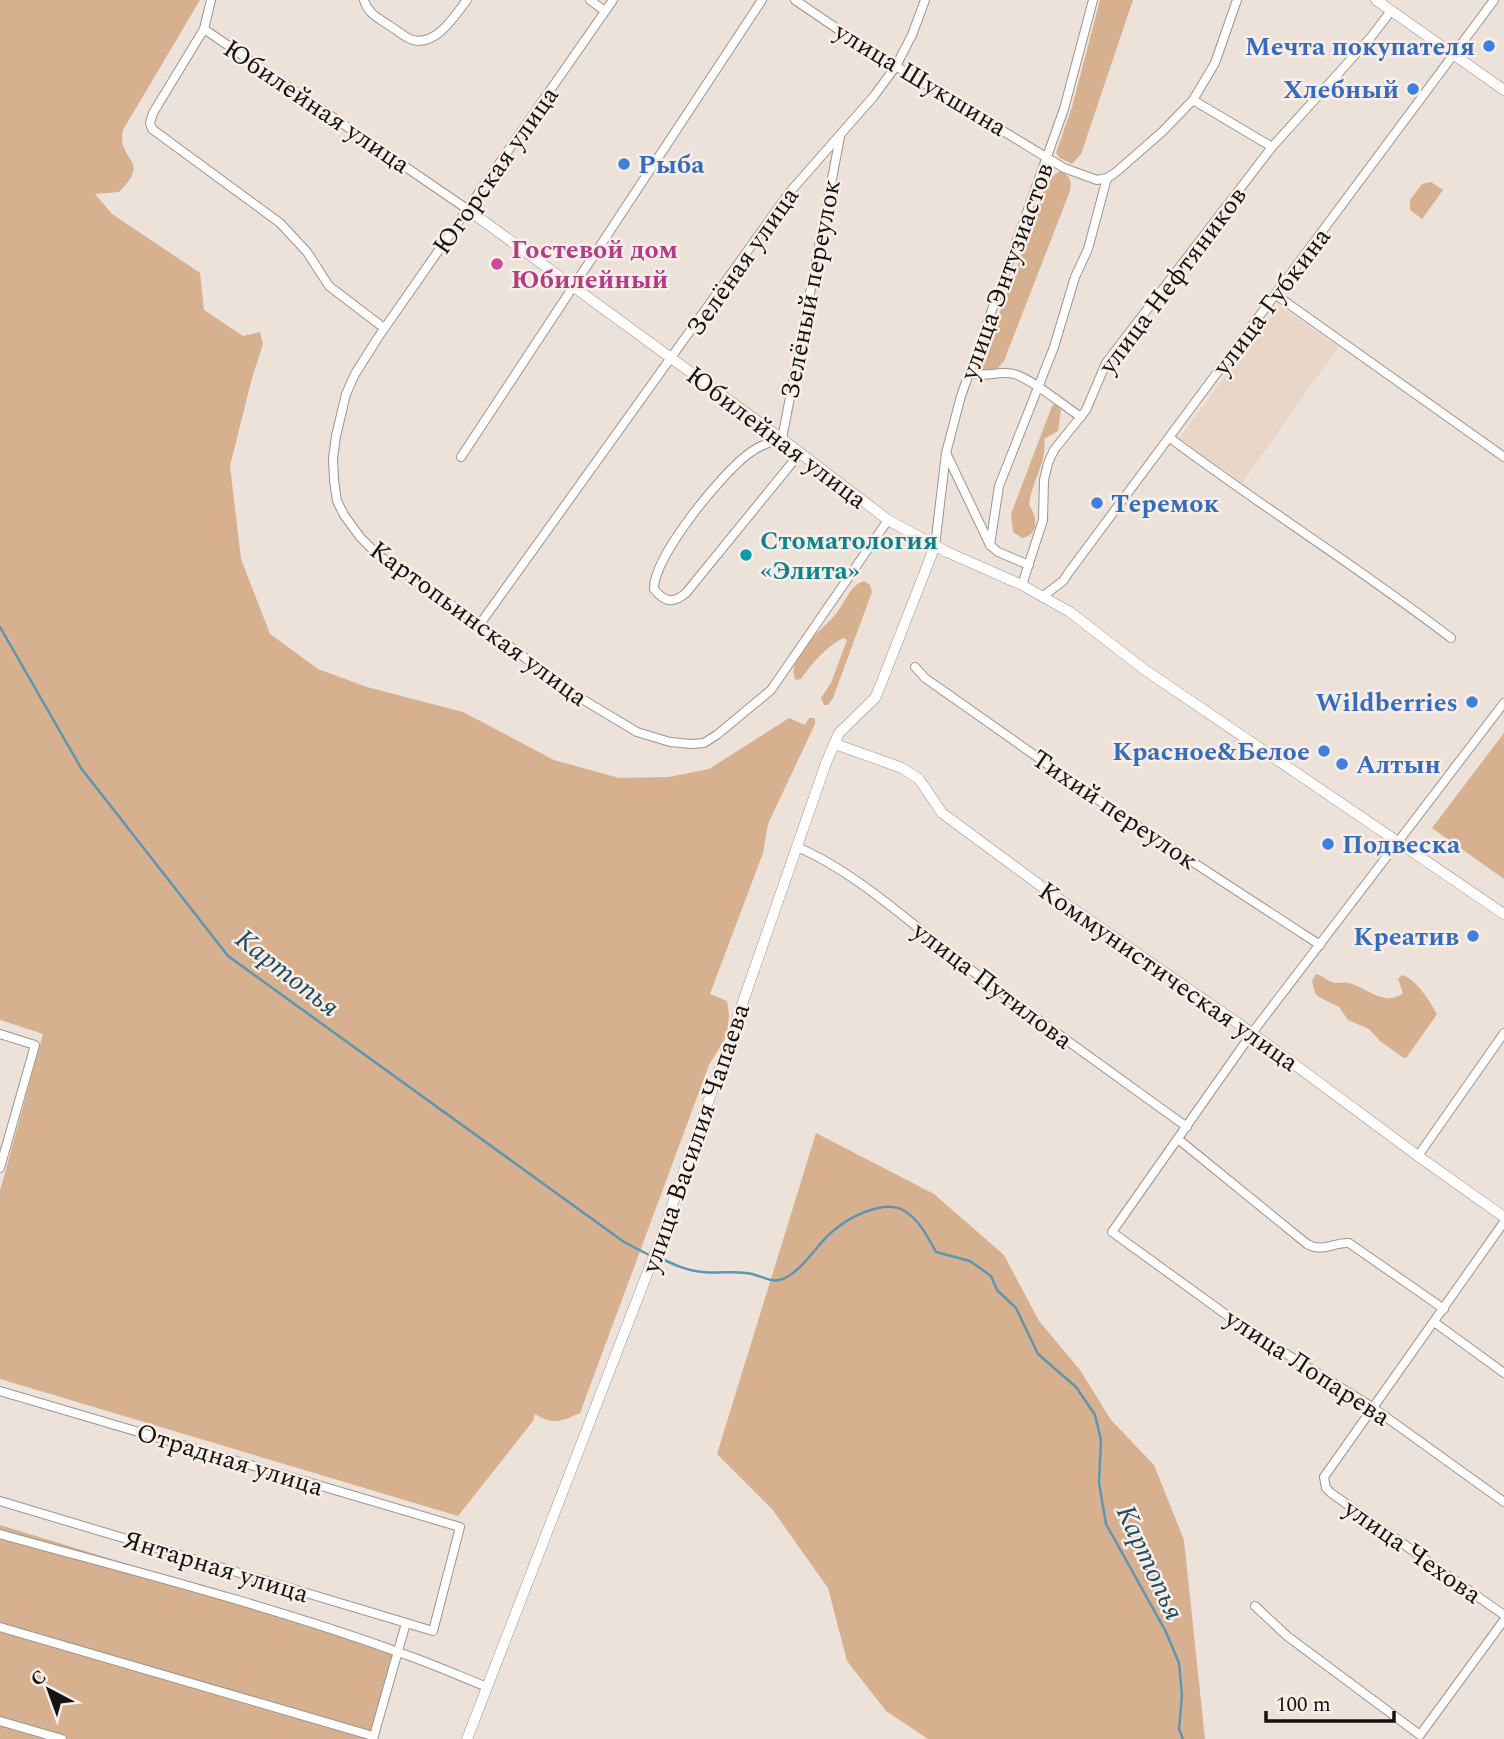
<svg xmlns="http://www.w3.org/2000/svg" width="1504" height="1739" viewBox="0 0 1504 1739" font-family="Spectral,serif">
<rect width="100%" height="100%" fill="#ece2da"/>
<!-- industrial -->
<polygon fill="#ead6c7" points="1279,305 1338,347 1242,483 1179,438"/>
<!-- green -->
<g fill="#d7b090">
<path d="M0 0H200L123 130C116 161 153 159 119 192L95 194 112 214 200 273 204 310 243 336 260 332 263 344 252 378 230 466 241 559 270 634 318 669 367 687 463 712 554 760 619 778 669 777 709 769 789 718 805 725 809 718H815V724L768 824 763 853 710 994 727 1001C733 1028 723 1043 709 1065L580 1413C560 1422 553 1425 535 1414L533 1421 458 1516 0 1379V1191L43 1034 0 1020Z"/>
<polygon points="1100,0 1133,0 1081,154 1072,164 1060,158 1056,153 1072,107"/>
<path d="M1060 171C1070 176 1072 180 1070 191L1004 361 996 370 983 372 980 368 981 362 1030 232 1047 180Z"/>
<polygon points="1431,182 1443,190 1422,219 1410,210 1410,200 1422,184"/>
<path d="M1055 404 1061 410 1058 431 1044 439C1048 461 1031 482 1029 505 1037 516 1040 535 1022 538L1013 532 1011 514 1052 406Z"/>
<path d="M864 581 870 585 872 592 833 698 828 705H824L821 698 831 683 847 640 843 638C826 647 812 663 801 679L796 680C784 659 824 628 836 614 845 603 850 585 864 581Z"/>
<polygon points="1504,733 1504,879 1432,828"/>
<path d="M1316 974C1323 976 1330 983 1337 983 1341 983 1345 982 1349 983 1366 987 1385 1008 1403 993L1398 979 1402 975C1416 979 1430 1001 1437 1014L1435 1017 1407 1057 1404 1058 1381 1042 1369 1029 1348 1020 1339 1007 1319 997 1315 993 1312 981Z"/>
<polygon points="816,1133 934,1194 1004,1255 1039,1321 1080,1370 1111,1420 1154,1465 1184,1540 1205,1739 928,1739 886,1711 847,1661 828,1588 772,1509 717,1454"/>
<polygon points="0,1525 403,1648 377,1739 0,1739"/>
</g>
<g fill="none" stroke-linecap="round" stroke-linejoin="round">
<!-- stream -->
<g stroke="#5e95b1" stroke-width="2.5">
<polyline points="0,627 81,768 228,956 624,1242 649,1255"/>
<path d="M662 1259C675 1265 688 1271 703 1272 719 1274 736 1270 752 1274 765 1277 774 1285 787 1277 806 1266 817 1244 833 1231 848 1218 883 1199 903 1210 918 1218 928 1237 936 1252L970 1261 991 1276 997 1290 1016 1308 1038 1354 1076 1387 1095 1415 1101 1440 1099 1483 1106 1524 1166 1632 1179 1663 1182 1695 1179 1729 1183 1739"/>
</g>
<!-- minor casing -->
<g stroke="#9d948d" stroke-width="10">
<g id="minor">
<polyline points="211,0 204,29 153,113 150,123 152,129 280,223 307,252 329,286 384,328"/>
<path d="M364 0C367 13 380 19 390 26 397 30 405 38 413 40 437 46 455 15 467 0"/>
<polyline points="590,0 605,11"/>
<polyline points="613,0 377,339 355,374 346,394 336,436 333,458 334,480 337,501 344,515 360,537 378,555 480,624 572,693 637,732 670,742 691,744 704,743 718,734 771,690 888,520"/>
<polyline points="795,0 864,47 1064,168 1097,180 1107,178 1115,173 1162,132 1193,100 1272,147"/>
<polyline points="204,29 467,209"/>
<polyline points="1193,100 1215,63 1237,0"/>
<polyline points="1276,295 1504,457"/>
<path d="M969 373C988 378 999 370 1014 374 1032 379 1064 406 1081 417"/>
<path d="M1170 438C1262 507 1360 568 1451 638"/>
<path d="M800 453 686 593C673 604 664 602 654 589 653 557 724 470 751 452 760 445 771 442 782 439L840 137"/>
<polyline points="947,455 990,545 998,552 1029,565"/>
<polyline points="461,457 762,0"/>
<polyline points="990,545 999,486 1054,347 1075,277 1088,249 1107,178"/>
<polyline points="935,546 946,453 961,396 1064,109 1093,0"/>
<polyline points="1022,585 1043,520 1044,480 1048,463 1054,450 1086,410 1106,363 1272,147 1371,37 1391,11"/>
<polyline points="1042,597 1063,581 1069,572 1494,0"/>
<polyline points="480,624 789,193 874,96 896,66 912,35 925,0"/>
<polyline points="915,667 925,678 1104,804 1320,945"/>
<polyline points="1504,703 1252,1033 1112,1232 1246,1329 1372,1407 1504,1502"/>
<path d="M797 847C857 872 918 930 971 970 1042 1023 1115 1075 1187 1127"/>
<polyline points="0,1034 35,1045 0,1168"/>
<path d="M1178 1139 1307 1244C1322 1253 1334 1242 1349 1243L1444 1309"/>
<polyline points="1418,1156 1504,1033"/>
<polyline points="1504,1222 1324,1477 1326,1488 1331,1493 1504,1615"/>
<polyline points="1434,1322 1504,1373"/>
<polyline points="0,1391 460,1527 433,1631 0,1501"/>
<path d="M0 1534C133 1571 268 1605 398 1652 428 1662 457 1675 487 1687"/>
<polyline points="1255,1606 1287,1636 1420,1735 1504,1620"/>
<polyline points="0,1627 373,1736"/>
<polyline points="0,1721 62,1739"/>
<polyline points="373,1739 406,1623"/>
</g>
</g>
<!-- tertiary casing -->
<g stroke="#9d948d" stroke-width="11">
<g id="tertiary">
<polyline points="1376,0 1504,90"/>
<polyline points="467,209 782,439 888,520 947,552 1022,585 1070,612 1145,670 1504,914"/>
<polyline points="835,744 902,768 919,779 942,813 1049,892 1252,1033 1418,1156 1504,1217"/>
<polyline points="467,1739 659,1243 826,763 839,733 875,698 879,689 935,546"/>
</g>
</g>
<!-- minor -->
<use href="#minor" stroke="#fff" stroke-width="8"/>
<!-- tertiary -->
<use href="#tertiary" stroke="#fff" stroke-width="10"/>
</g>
<!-- markers -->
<g fill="#3f7fe0" stroke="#f9efe8" stroke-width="2.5">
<circle cx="1489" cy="46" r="7"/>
<circle cx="1413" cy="89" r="7"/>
<circle cx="624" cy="164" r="7"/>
<circle cx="1097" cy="503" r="7"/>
<circle cx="1472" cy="702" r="7"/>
<circle cx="1324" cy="751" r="7"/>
<circle cx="1342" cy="764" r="7"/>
<circle cx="1328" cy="844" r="7"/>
<circle cx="1473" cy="936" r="7"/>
</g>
<circle fill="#d1479c" stroke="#f9efe8" stroke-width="2.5" cx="497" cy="264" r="7"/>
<circle fill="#0f9aa8" stroke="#f9efe8" stroke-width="2.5" cx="746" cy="555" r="7"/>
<g text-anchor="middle" stroke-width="5" stroke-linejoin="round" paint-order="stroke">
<!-- shop labels -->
<g font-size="26" font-weight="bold" fill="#366cbe" stroke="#f9efe8" text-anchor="end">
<text x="1475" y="55">Мечта покупателя</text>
<text x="1399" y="98">Хлебный</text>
<text x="638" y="173" text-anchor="start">Рыба</text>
<text x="1111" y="512" text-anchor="start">Теремок</text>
<text x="1458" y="711">Wildberries</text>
<text x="1310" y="760">Красное&amp;Белое</text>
<text x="1356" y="773" text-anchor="start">Алтын</text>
<text x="1342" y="853" text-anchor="start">Подвеска</text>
<text x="1459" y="945">Креатив</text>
</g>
<!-- street labels -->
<g font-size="26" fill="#161311" stroke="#f9efe8">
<text transform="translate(921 79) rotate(31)" y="9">улица Шукшина</text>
<text transform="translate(317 106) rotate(34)" y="9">Юбилейная улица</text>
<text transform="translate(495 170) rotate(-55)" y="9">Югорская улица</text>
<text transform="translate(742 261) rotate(-55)" y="9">Зелёная улица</text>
<text transform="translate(1006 271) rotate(-70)" y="9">улица Энтузиастов</text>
<text transform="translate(1172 280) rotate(-53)" y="9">улица Нефтяников</text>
<text transform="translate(810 289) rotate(-79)" y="9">Зелёный переулок</text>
<text transform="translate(1271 301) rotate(-53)" y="9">улица Губкина</text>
<text transform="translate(777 437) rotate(37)" y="9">Юбилейная улица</text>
<text transform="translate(479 623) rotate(36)" y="9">Картопьинская улица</text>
<text transform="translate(1115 809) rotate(34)" y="9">Тихий переулок</text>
<text transform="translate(1169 976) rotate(35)" y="9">Коммунистическая улица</text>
<text transform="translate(993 985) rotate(37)" y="9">улица Путилова</text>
<text transform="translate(695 1138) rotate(-71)" y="9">улица Василия Чапаева</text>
<text transform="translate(1308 1367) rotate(33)" y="9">улица Лопарева</text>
<text transform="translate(230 1459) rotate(17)" y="9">Отрадная улица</text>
<text transform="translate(1413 1551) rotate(35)" y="9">улица Чехова</text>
<text transform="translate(216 1566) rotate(17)" y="9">Янтарная улица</text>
</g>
<!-- hotel labels -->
<g font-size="26" font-weight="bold" fill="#b23c85" stroke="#f9efe8" text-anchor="start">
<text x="511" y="258">Гостевой дом<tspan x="511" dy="30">Юбилейный</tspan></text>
</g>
<!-- culture labels -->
<g font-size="26" font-weight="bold" fill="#0d838f" stroke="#f9efe8" text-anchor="start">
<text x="760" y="549">Стоматология<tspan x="760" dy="30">«Элита»</tspan></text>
</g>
<!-- water labels -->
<g font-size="28" font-style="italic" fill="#1e4c61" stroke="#f9efe8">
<text transform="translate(288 972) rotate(38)" y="10">Картопья</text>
<text transform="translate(1151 1562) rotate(65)" y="10">Картопья</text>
</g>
</g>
<!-- north arrow -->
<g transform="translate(49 1690) rotate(319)" stroke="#f9efe8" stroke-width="5" paint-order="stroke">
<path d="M0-5L12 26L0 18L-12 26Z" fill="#161311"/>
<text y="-10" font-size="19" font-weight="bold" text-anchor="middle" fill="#161311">С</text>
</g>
<!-- scale -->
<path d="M1266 1711v10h128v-10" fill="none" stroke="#161311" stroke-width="3.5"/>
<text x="1276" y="1711" font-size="21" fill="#161311" stroke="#f9efe8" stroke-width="5" paint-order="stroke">100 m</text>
</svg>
